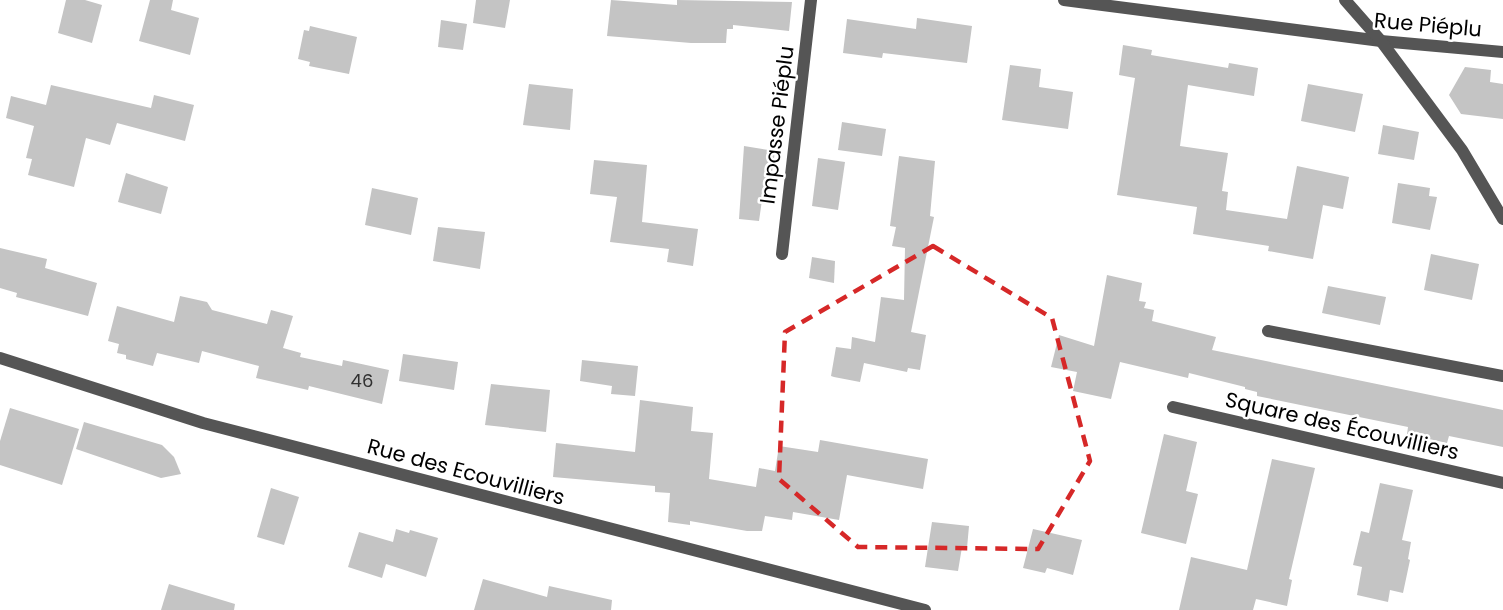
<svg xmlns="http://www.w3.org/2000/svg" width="1503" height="610" viewBox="0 0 1503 610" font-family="Poppins,sans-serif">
<rect width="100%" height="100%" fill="#fff"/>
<!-- building -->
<g fill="#c4c4c4">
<polygon points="66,0 85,0 102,5 92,43 58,33"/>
<polygon points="150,0 173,0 171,10 199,18 190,55 139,41"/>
<polygon points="476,0 510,0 505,28 473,23"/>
<polygon points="611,0 677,5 677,0 792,2 789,31 733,25 733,29 727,29 726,43 691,43 607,36"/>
<polygon points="917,18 972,26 967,63 883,53 882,58 843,53 847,19 916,29"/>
<polygon points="441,20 467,24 463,50 438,47"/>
<polygon points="310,26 357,37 349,74 309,66 310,62 298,59 304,30 309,31"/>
<polygon points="1123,45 1152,50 1151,55 1228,68 1229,63 1258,68 1254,96 1188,85 1180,146 1228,153 1222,191 1228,192 1226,210 1287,219 1297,166 1349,177 1343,209 1323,205 1313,259 1268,251 1269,246 1193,234 1197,207 1117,195 1135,78 1119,75"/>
<polygon points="1010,65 1041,69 1039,87 1073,92 1068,129 1002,120"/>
<polygon points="1465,67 1491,70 1490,82 1503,84 1503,119 1461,114 1449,95"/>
<polygon points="529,84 573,89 570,130 523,125"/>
<polygon points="1308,84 1363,94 1355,132 1301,121"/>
<polygon points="51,85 151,108 154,95 194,105 185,141 117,123 110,145 86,138 74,187 28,175 32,159 26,158 34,126 6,118 11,96 46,105"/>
<polygon points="842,122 886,129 882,156 838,150"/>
<polygon points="1383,125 1419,132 1414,160 1378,154"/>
<polygon points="744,146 775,151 771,180 765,179 759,221 739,219"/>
<polygon points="899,156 935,161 930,216 934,217 911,332 926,335 920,370 908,368 907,372 864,363 860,382 834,377 831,376 836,347 851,349 852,337 875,342 881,297 904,300 905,248 892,246 896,227 890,226"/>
<polygon points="818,158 845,162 838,210 812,206"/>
<polygon points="594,160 647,165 642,222 698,229 693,266 667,262 669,249 610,242 617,197 590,194"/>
<polygon points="126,173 168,187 161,214 118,202"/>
<polygon points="1398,183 1430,188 1429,196 1437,197 1430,230 1392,223"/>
<polygon points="372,188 418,198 411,235 365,225"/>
<polygon points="438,227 485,232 480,269 433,261"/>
<polygon points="0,248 47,259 45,268 97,283 88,316 16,297 17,293 0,288"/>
<polygon points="1431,254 1479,264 1472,300 1424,290"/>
<polygon points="812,257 835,261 834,283 809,278"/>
<polygon points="1107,275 1142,283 1139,301 1146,302 1144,308 1154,310 1152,321 1216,337 1212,350 1503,410 1503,447 1449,436 1447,443 1407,434 1408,427 1257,396 1257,392 1245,389 1245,387 1189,373 1188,378 1120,362 1111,399 1073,391 1077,372 1051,367 1059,335 1094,346"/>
<polygon points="1328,286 1386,297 1380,325 1322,313"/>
<polygon points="180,296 207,302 212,310 267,324 271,310 293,316 283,348 301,353 300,357 342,366 343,360 389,370 382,404 309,386 308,390 256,378 259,366 202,351 199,363 157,353 153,366 126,359 126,355 117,353 119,344 108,341 117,306 174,322"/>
<polygon points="403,354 458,362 454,390 399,381"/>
<polygon points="582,360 638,366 635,396 611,394 612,386 580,381"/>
<polygon points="491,384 550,390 546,432 485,425"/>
<polygon points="640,400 693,407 691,431 713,433 709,479 756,487 759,468 775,471 779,446 818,452 820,440 928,459 923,489 847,475 839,520 793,512 792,520 765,516 762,531 747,531 690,521 690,525 668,522 670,493 655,492 655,486 553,477 556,443 635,452"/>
<polygon points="10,408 79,429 62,485 0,465 0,441"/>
<polygon points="84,422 162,445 174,457 181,474 161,478 76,449"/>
<polygon points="1164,434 1197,442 1186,491 1198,494 1186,544 1141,533"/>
<polygon points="1272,459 1315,468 1289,579 1292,580 1287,606 1256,599 1253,610 1179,610 1191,557 1247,570"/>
<polygon points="1380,483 1413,490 1402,540 1411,542 1408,559 1410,560 1403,593 1390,590 1388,602 1357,595 1362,567 1353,565 1361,531 1369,533"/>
<polygon points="271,488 299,497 284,545 257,537"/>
<polygon points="932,522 969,526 967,548 962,547 958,571 925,567"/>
<polygon points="396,529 409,533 410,530 438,538 426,577 386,564 382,578 348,567 359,532 393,542"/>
<polygon points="1033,529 1082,540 1073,575 1047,568 1045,573 1023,568"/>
<polygon points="483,579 547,597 549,586 612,600 611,610 474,610"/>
<polygon points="169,584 235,604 234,610 161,610"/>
</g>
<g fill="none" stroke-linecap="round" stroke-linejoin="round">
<!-- lane -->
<g stroke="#555" stroke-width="12">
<polyline points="782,254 811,0"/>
<polyline points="1268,331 1503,376"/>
</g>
<!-- street -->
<g stroke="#555" stroke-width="12">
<polyline points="1064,0 1381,41 1503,52"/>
<polyline points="1345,0 1381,41 1462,150 1503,219"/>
<polyline points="0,358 203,423 925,610"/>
<polyline points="1173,407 1503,483"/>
</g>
</g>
<!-- marked area -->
<path fill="none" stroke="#d62828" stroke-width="4.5" stroke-dasharray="12 8" stroke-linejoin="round" d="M933 246 1052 318 1090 461 1038 549 858 547 779 479 785 332Z"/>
<g text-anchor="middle" stroke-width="5" stroke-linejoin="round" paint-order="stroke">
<!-- number labels -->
<g font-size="18" fill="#313131">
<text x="362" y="387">46</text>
</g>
<!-- street labels -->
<g font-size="21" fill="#000" stroke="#fff">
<text transform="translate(1428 25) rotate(5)" y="7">Rue Piéplu</text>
<text transform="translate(777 125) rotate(-83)" y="7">Impasse Piéplu</text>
<text transform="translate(1342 426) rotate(13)" y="7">Square des Écouvilliers</text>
<text transform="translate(466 472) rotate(15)" y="7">Rue des Ecouvilliers</text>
</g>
</g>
</svg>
